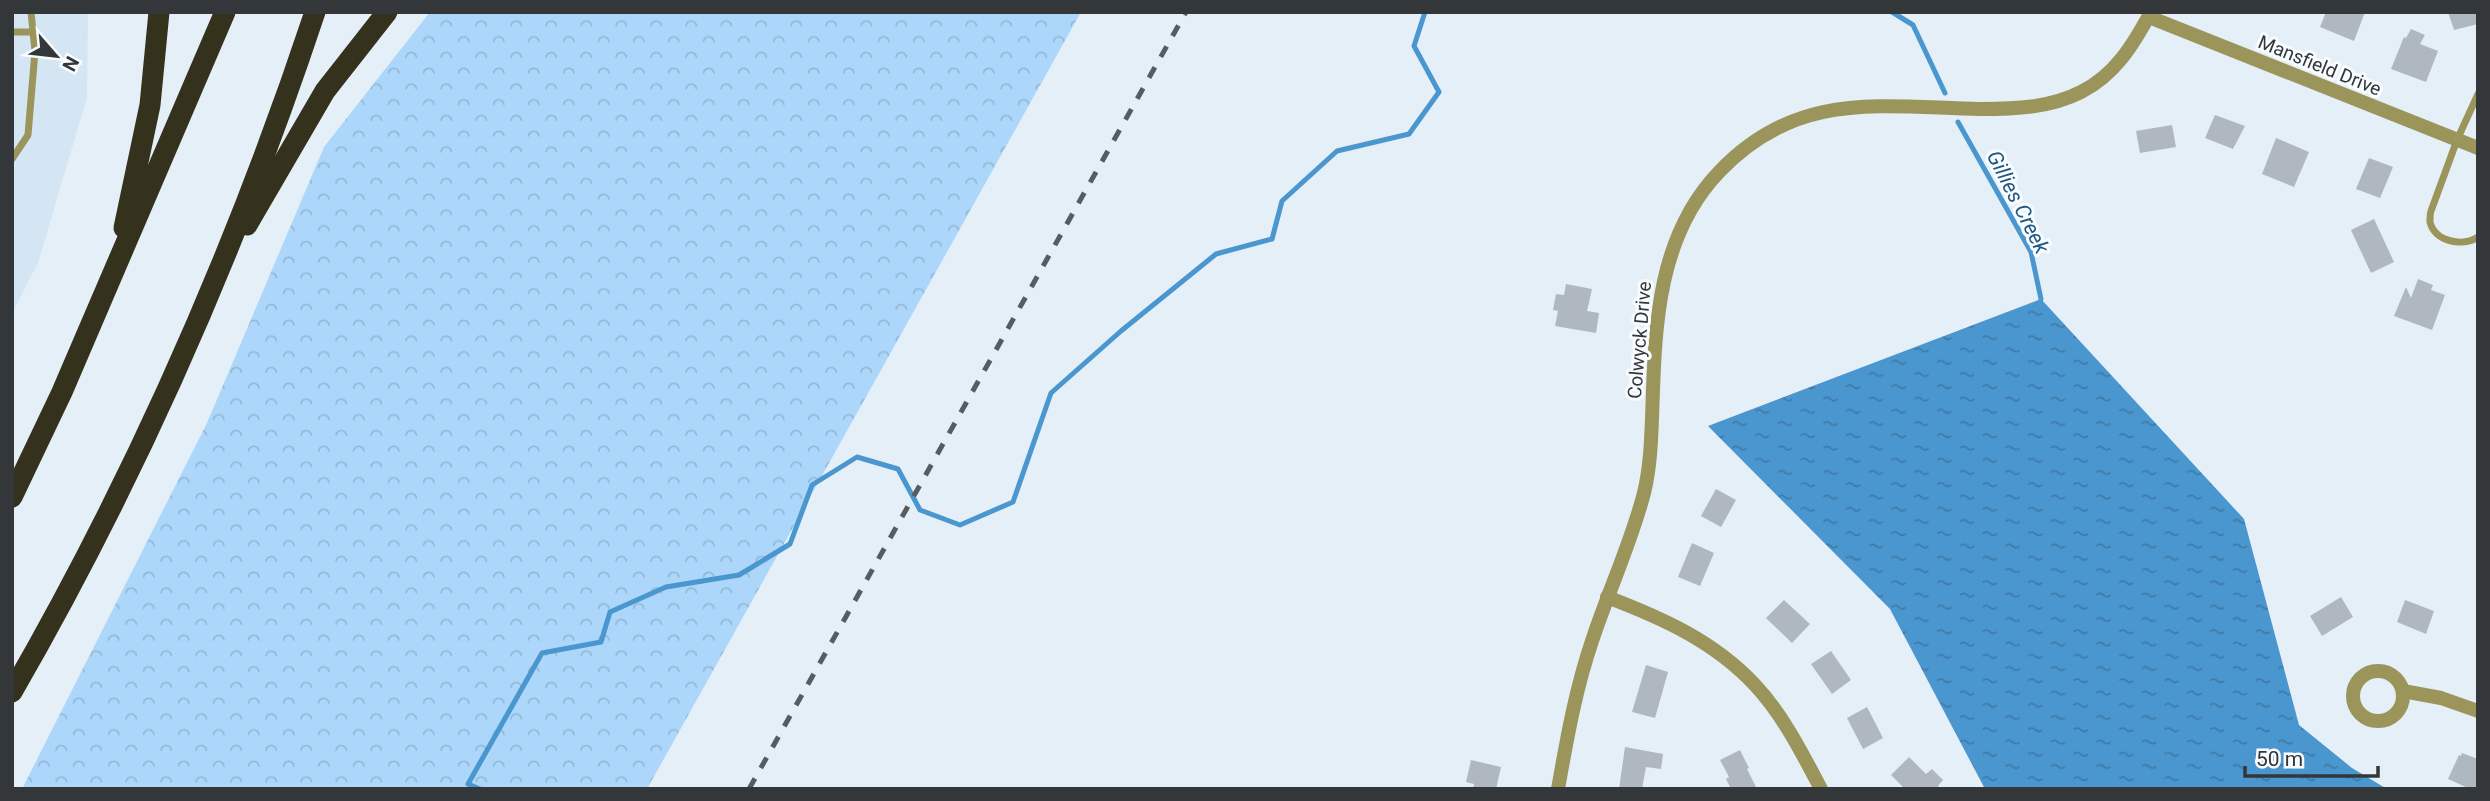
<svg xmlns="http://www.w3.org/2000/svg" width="2490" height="801" viewBox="0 0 2490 801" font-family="Roboto,sans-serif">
<defs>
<pattern id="forest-crowns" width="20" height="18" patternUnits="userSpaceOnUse" patternTransform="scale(1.75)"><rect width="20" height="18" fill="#acd7fa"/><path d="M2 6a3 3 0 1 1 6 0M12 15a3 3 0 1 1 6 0" fill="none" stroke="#94b9d7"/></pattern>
<pattern id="water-ripples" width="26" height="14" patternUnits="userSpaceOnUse" patternTransform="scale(1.75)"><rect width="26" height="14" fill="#4a96ce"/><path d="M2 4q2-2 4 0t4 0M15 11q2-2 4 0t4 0" fill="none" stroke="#3e7ba8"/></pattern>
</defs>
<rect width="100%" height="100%" fill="#e5eff8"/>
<!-- built -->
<polygon fill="#d4e5f3" points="12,12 88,12 87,97 38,263 12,313"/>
<!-- forest -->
<polygon fill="url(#forest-crowns)" points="430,12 1081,12 647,789 22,789 207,423 324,147"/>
<!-- water -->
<polygon fill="url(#water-ripples)" points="2041,299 2244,519 2299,725 2352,768 2387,789 1985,789 1890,609 1708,426"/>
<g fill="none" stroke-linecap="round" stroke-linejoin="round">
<!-- stream -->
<g stroke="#4a96ce" stroke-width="5">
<polyline points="1892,12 1913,25 1945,93"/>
<polyline points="1958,122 2031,252 2041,299"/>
<polyline points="480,789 468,784 542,653 601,642 610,612 666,587 739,575 790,544 812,485 857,457 898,469 920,510 960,525 1013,502 1051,393 1121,331 1216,254 1272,239 1282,201 1337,151 1409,134 1439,92 1414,46 1425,12"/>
</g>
</g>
<!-- building -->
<g fill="#afb8c1">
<polygon points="2326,12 2365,12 2354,41 2320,27"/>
<polygon points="2448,12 2478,12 2478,24 2454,30"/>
<polygon points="2411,29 2425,35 2420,44 2438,51 2426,82 2391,69 2404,37 2406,38"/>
<polygon points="2215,115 2245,126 2233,149 2205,138"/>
<polygon points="2172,125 2176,147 2140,153 2136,131"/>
<polygon points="2276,138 2309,152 2294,187 2262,174"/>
<polygon points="2369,158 2393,167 2380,198 2356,189"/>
<polygon points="2374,219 2394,262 2371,273 2351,230"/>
<polygon points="2418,279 2433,285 2431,290 2445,295 2432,330 2394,316 2406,287 2411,298"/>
<polygon points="1566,284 1592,289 1587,311 1599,313 1596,333 1555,326 1558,311 1553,310 1556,294 1564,295"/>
<polygon points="1716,489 1736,500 1721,527 1701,516"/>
<polygon points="1692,543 1714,553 1700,586 1678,577"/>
<polygon points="2341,597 2353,617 2322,636 2310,616"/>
<polygon points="1784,600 1810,624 1792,643 1766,618"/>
<polygon points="2405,600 2434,611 2426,634 2397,622"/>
<polygon points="1831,651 1851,680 1832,694 1811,664"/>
<polygon points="1646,665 1668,672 1655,718 1632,712"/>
<polygon points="1867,707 1883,738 1863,749 1847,718"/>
<polygon points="1625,747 1663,754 1661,769 1646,767 1642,789 1619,789"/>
<polygon points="1740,750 1749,768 1747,769 1757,789 1731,789 1726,779 1729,777 1720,760"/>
<polygon points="2462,753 2478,759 2478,789 2470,789 2448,779 2459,755 2461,756"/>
<polygon points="1909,757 1926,774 1932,769 1943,780 1938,786 1940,789 1905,789 1891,775"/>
<polygon points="1471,760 1501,767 1496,789 1473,789 1474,784 1466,782"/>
</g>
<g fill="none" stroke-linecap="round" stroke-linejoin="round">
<!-- lane -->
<g stroke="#9b955c" stroke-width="7">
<polyline points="12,32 33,32"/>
<path d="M2478 94 2457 140 2431 211C2430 212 2430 221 2430 222 2435 242 2463 247 2478 237"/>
<polyline points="12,159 28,135 35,51 31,12"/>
</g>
<!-- street -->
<g stroke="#9b955c" stroke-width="14">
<polyline points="2149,17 2478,148"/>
<path d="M1607 597C1662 618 1714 641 1755 685 1783 715 1802 753 1821 789"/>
<circle cx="2378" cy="696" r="25"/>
<polyline points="2403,691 2441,698 2478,711"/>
<path d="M1558 789C1567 738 1576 687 1593 638 1609 590 1631 543 1644 493 1650 468 1651 444 1652 419 1655 332 1655 239 1719 172 1797 90 1879 107 1980 109 2014 109 2050 108 2081 92 2115 75 2133 45 2151 12"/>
</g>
<!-- highway -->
<g stroke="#34311d" stroke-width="21">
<polyline points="247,225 325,91 387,12"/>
<polyline points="124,228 150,105 159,12"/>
<polyline points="12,497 62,392 225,12"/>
<path d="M12 692C136 477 237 247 315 12"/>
</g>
<!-- rail -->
<polyline stroke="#565c60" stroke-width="5" stroke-dasharray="12 12" stroke-linecap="butt" points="749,789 1186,12"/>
</g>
<g text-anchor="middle" stroke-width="6" stroke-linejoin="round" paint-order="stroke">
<!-- street labels -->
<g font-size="19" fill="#33373a" stroke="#f8fcff">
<text transform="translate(2320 65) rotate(22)" y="7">Mansfield Drive</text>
<text transform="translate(1639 340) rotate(-85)" y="7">Colwyck Drive</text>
</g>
<!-- water labels -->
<g font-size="21" font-style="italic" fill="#21577e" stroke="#f8fcff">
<text transform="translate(2018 202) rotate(63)" y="7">Gillies Creek</text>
</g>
</g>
<!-- border -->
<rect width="2490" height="801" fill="none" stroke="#33373a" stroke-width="28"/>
<!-- north arrow -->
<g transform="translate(56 56) rotate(118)" stroke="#f8fcff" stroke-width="5" paint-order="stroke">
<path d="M0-5L12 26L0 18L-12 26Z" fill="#33373a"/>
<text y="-10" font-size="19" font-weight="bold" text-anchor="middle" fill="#33373a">N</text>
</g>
<!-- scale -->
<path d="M2245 766v10h133v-10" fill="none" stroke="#33373a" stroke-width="3.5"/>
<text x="2256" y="766" font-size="21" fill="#33373a" stroke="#f8fcff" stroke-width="5" paint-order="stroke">50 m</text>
</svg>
